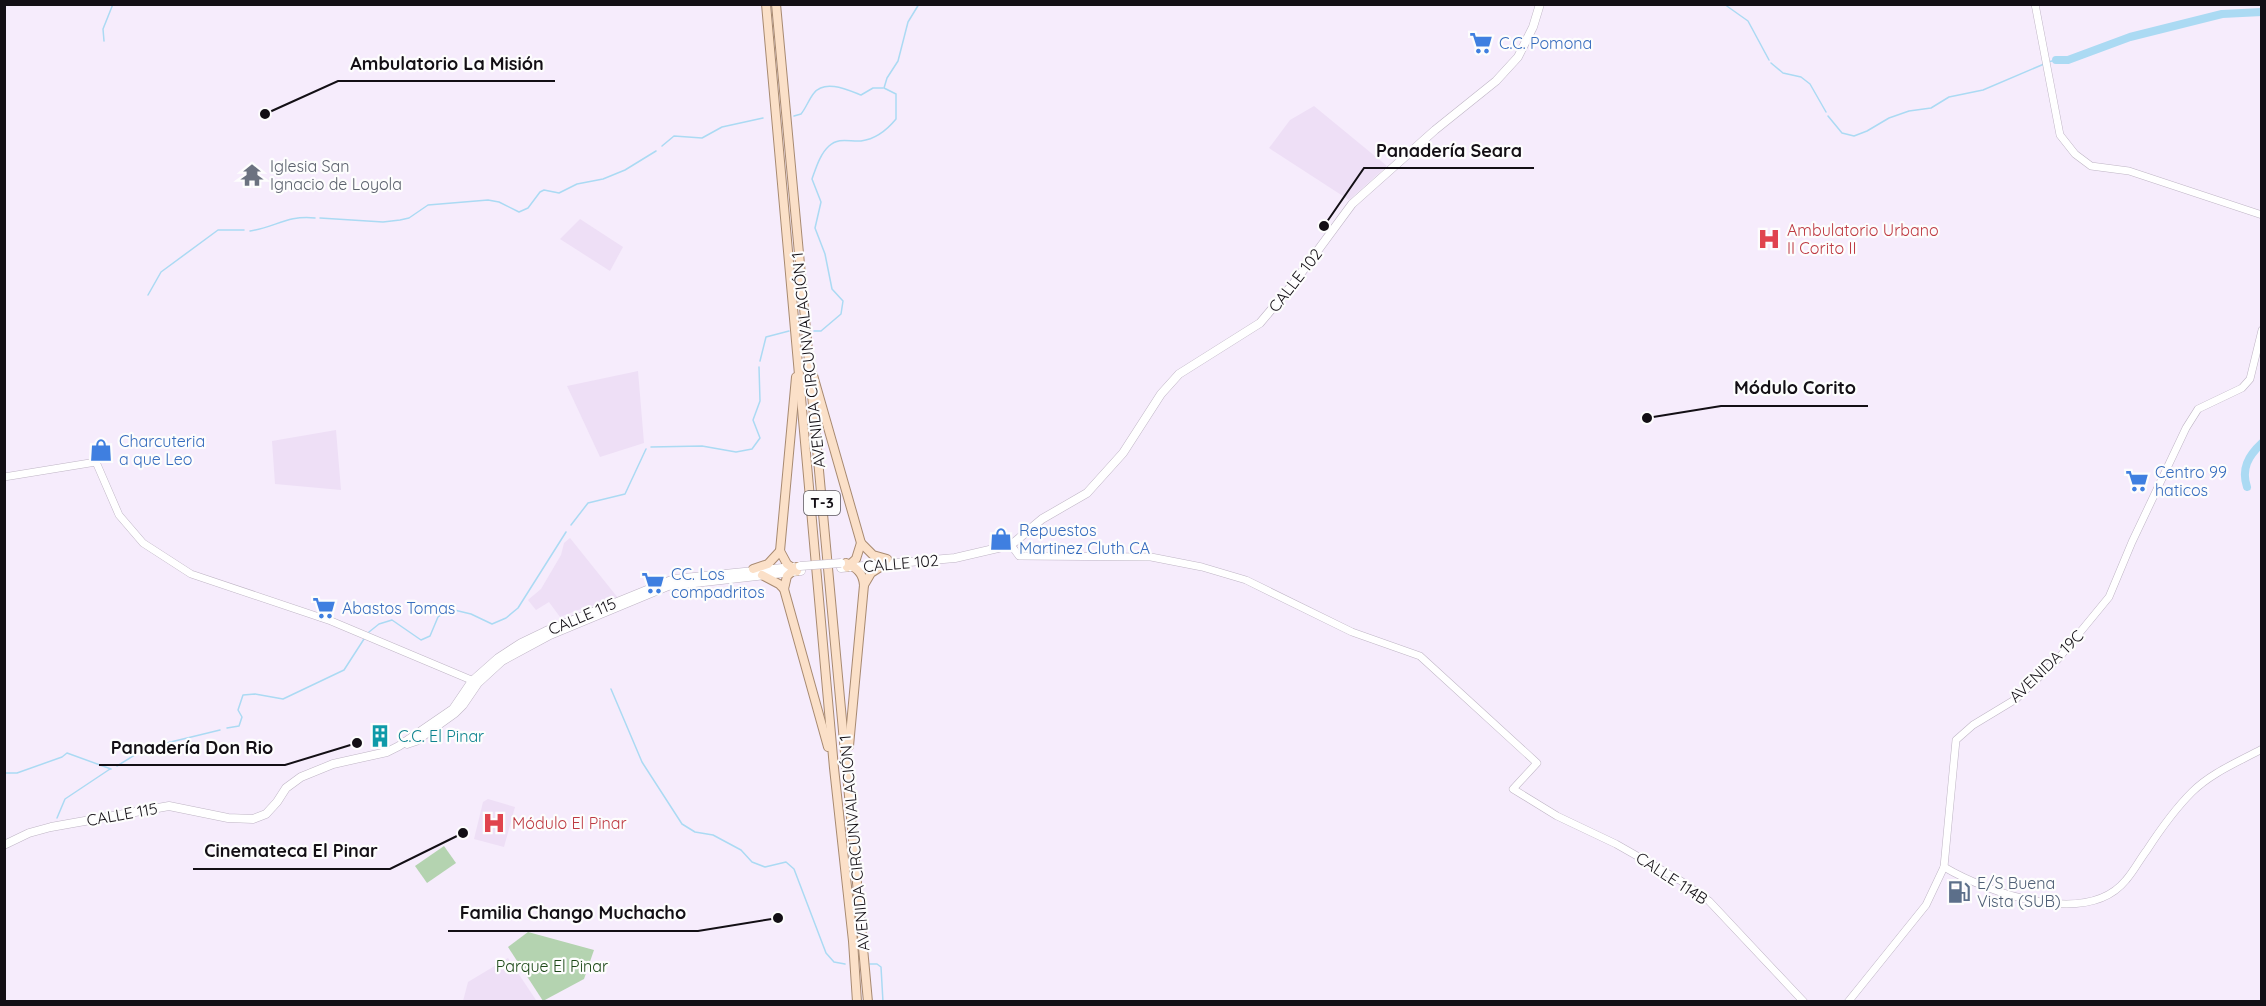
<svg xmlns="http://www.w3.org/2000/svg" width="2266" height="1006" viewBox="0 0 2266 1006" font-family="Quicksand,sans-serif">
<rect width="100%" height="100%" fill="#f6ecfc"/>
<!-- built -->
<g fill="#eedff6">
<polygon points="1314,106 1387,166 1349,200 1269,148 1290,120"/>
<polygon points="580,219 623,247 610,271 560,239"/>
<polygon points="638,371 644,443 600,457 567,386"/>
<polygon points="336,430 341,490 275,484 272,441"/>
<polygon points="570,538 618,598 594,608 591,605 560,617 549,602 536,610 528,600 541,589 561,555 564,543"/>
<polygon points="488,799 515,807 504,847 474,839 483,802"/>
<polygon points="508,958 536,1000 463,1001 468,982"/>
</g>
<!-- green -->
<g fill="#b4d3b0">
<polygon points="444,846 456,863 427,883 415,866"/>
<polygon points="528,932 594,950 584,979 543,1001 508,947"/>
</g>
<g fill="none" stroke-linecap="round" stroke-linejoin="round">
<!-- stream -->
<g stroke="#abdaf3" stroke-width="1.5">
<polyline points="1724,4 1748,21 1769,60"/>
<polyline points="104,41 103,29 113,4"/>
<polyline points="2048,62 2056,60"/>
<polyline points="1771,63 1783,73 1801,77 1810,84 1826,112"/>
<path d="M794 116 801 114C806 108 809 99 814 93 825 79 848 90 861 95L873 88H883"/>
<polyline points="1828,116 1842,133 1854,136 1867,131 1889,118 1909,111 1931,108 1949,97 1983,90 2044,64"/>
<polyline points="662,146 674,136 702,138 722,127 763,118"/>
<polyline points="320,218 383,222 400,220 409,218 428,205 488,200 499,202 519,212 528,208 540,192 544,190 559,193 577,184 603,179 625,170 656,151"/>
<path d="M250 231C276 227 287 215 315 218"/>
<polyline points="148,295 161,272 218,230 244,230"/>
<path d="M814 331H821L841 314 843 301 832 289 825 254 815 228 821 202 812 179C816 168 820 154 829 146 839 137 850 142 861 141 876 139 887 130 896 119V94L884 88 887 78 898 61 908 22 919 4"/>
<polyline points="760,361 766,337 789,331"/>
<polyline points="651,447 702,446 736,452 752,449 760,438 753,420 760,401 759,367"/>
<polyline points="571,525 588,503 625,494 646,449"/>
<polyline points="369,632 379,624 392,620 421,640 430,636 438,617 450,609 471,614 492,624 506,618 518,608 566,532"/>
<polyline points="611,689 642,762 682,824 695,832 713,835 741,850 752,862 765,867 786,862 794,869 826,953 834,962 845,964"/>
<polyline points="227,728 239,726 242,717 238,710 243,695 255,694 283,699 344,670 364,639"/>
<polyline points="117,766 146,748 220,730"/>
<polyline points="4,773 17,773 62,757 67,753 111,769"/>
<polyline points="57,818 65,799 110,769"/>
<polyline points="870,964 877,964 881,967 883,1002"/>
</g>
<!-- river -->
<g stroke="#abdaf3" stroke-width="8">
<polyline points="2056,60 2068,60 2130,37 2222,14 2262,12"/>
<path d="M2247 487C2241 469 2248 456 2262 443"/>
</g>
<!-- tertiary casing -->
<g stroke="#bfb5c5" stroke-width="8">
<g id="tertiary">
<polyline points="2035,4 2060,135 2075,154 2091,166 2129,171 2262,215"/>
<polyline points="4,477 96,462 119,515 143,543 191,574 331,621 476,682"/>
<polyline points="1011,545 1019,556 1151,557 1202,567 1246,580 1352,632 1420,656 1537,763 1513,789 1557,816 1616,844 1681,881 1709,901 1804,1002"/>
<path d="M1944 867C1988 893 2087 928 2126 880 2134 871 2140 859 2147 850 2160 830 2175 809 2192 792 2211 773 2238 762 2262 749"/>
<polyline points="1848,1002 1926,905 1944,867 1956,740 1973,725 2016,699 2058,659 2109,597 2132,542 2186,428 2198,409 2242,388 2250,379 2262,330"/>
</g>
</g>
<!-- secondary casing -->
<g stroke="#bfb5c5" stroke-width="9">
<g id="secondary">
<polyline points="841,568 955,558 1011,545 1042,519 1087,493 1123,453 1161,394 1179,374 1260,323 1293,284 1352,204 1435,130 1496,81 1518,57 1533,27 1540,4"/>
<polyline points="407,744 416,741 455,713 463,705 478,683 502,661 550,635 668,586 801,571"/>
<polyline points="4,845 29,833 51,827 169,806 228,818 253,819 266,814 277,802 286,788 301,777 333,764 387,752 399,746 453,709 472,681 498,658 521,643 546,631 674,579 793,567"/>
</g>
</g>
<!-- primary casing -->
<g stroke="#a88a71" stroke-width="10">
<g id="primary">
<polyline points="766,4 834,768 853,941 857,1002"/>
<polyline points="776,4 868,1002"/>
<polyline points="813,375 861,543 873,555 887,559"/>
<polyline points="796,377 780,551 787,564 797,571"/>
<path d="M846 563C857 568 863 573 864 585L849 746"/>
<polyline points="797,567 787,576 784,589 828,747"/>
<polyline points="847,567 856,559 861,543"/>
<polyline points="753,569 768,564 780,551"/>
<polyline points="762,575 779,584 784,589"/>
<polyline points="864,585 871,573 885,564"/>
</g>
</g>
<!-- tertiary -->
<use href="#tertiary" stroke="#fff" stroke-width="7"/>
<!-- secondary -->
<use href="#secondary" stroke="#fff" stroke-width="8"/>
<!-- primary -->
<use href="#primary" stroke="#fbe0c8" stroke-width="8"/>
<!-- secondary-bridge casing -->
<g stroke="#bfb5c5" stroke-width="9" stroke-linecap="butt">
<polyline id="secondary-bridge" points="800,566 841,563"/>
</g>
<!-- secondary-bridge -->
<use href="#secondary-bridge" stroke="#fff" stroke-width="8"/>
</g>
<!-- icons -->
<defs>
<g id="supermarket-bare" transform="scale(1.8)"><path d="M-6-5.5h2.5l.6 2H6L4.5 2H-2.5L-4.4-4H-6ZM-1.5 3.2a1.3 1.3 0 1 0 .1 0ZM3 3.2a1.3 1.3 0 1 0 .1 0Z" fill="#3f7fe0" stroke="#fdfdfd" stroke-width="2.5" paint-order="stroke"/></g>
<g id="temple-bare" transform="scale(1.8)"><path d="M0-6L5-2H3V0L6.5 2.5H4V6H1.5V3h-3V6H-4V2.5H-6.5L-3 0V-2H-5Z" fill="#6b7280" stroke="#fdfdfd" stroke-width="2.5" paint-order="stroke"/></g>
<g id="hospital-bare" transform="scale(1.8)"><path d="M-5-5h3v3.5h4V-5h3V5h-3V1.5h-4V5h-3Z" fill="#e0444e" stroke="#fdfdfd" stroke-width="2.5" paint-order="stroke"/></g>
<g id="shop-bare" transform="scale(1.8)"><path d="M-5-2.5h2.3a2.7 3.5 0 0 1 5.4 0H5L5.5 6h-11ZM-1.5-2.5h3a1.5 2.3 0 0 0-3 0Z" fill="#3f7fe0" stroke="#fdfdfd" stroke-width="2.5" paint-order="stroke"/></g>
<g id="building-bare" transform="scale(1.8)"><path d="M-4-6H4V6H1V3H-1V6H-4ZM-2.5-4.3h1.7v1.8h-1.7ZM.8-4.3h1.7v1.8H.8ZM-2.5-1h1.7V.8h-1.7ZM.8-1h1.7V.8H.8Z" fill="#0f9aa8" stroke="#fdfdfd" stroke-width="2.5" paint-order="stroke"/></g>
<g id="fuel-bare" transform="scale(1.8)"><path d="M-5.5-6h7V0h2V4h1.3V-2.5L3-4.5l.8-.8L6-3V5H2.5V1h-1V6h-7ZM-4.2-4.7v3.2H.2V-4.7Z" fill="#5c6f8a" stroke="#fdfdfd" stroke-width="2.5" paint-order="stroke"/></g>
</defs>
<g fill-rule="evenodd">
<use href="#supermarket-bare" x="1481" y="43"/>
<use href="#temple-bare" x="252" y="175"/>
<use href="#hospital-bare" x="1769" y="239"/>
<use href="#shop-bare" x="101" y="450"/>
<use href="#supermarket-bare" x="2137" y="481"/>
<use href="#shop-bare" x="1001" y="539"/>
<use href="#supermarket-bare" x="653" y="583"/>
<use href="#supermarket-bare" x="324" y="608"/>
<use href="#building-bare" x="380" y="736"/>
<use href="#hospital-bare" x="494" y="823"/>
<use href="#fuel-bare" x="1959" y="892"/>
</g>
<g text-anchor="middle" stroke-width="4.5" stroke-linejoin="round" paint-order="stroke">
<!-- shield labels -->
<rect fill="#fdfdfd" stroke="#59565b" stroke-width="1.5" x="804" y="491" width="36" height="24" rx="4.5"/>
<g font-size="15" font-weight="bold" fill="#130f15">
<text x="822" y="508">T-3</text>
</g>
<!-- shop labels -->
<g font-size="16" fill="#366cbe" stroke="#fdfdfd" text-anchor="start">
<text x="1499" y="49">C.C. Pomona</text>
<text x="119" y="447">Charcuteria<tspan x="119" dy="18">a que Leo</tspan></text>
<text x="2155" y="478">Centro 99<tspan x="2155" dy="18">haticos</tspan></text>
<text x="1019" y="536">Repuestos<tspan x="1019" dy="18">Martinez Cluth CA</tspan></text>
<text x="671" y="580">CC. Los<tspan x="671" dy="18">compadritos</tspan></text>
<text x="342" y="614">Abastos Tomas</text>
</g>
<!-- worship labels -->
<g font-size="16" fill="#5b616d" stroke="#fdfdfd" text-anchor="start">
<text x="270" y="172">Iglesia San<tspan x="270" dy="18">Ignacio de Loyola</tspan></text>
</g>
<!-- health labels -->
<g font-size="16" fill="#be3a42" stroke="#fdfdfd" text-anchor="start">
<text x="1787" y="236">Ambulatorio Urbano<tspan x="1787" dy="18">II Corito II</tspan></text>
<text x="512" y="829">Módulo El Pinar</text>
</g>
<!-- street labels -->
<g font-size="16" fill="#130f15" stroke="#fdfdfd">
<text transform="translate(1295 280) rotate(-52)" y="6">CALLE 102</text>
<text transform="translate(808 360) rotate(-96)" y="6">AVENIDA CIRCUNVALACIÓN 1</text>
<text transform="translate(901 563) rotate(-5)" y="6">CALLE 102</text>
<text transform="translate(582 616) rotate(-23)" y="6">CALLE 115</text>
<text transform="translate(2046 666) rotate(-44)" y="6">AVENIDA 19C</text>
<text transform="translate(122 814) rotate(-10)" y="6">CALLE 115</text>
<text transform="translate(854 843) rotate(-95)" y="6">AVENIDA CIRCUNVALACIÓN 1</text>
<text transform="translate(1672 878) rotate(33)" y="6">CALLE 114B</text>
</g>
<!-- culture labels -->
<g font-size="16" fill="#0d838f" stroke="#fdfdfd" text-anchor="start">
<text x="398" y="742">C.C. El Pinar</text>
</g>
<!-- service labels -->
<g font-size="16" fill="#4e5e75" stroke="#fdfdfd" text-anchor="start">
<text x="1977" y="889">E/S Buena<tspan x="1977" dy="18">Vista (SUB)</tspan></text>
</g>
<!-- park labels -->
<g font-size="16" fill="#1d4818" stroke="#fdfdfd">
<text x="552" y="972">Parque El Pinar</text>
</g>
</g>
<!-- callouts -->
<path fill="none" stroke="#130f15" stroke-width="2" d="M265 114L338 81H555M1324 226L1364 168H1534M1647 418L1721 406H1868M357 743L285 765H99M463 833L390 869H193M778 918L698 931H448"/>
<g fill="#130f15" stroke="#fdfdfd" stroke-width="2">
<circle cx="265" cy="114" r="6"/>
<circle cx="1324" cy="226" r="6"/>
<circle cx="1647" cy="418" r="6"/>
<circle cx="357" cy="743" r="6"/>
<circle cx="463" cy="833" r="6"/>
<circle cx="778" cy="918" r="6"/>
</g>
<g font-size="18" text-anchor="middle" font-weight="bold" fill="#130f15" stroke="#fdfdfd" stroke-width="4.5" stroke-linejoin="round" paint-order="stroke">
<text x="447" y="70">Ambulatorio La Misión</text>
<text x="1449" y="157">Panadería Seara</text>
<text x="1795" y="394">Módulo Corito</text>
<text x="192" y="754">Panadería Don Rio</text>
<text x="291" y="857">Cinemateca El Pinar</text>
<text x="573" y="919">Familia Chango Muchacho</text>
</g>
<!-- border -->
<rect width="2266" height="1006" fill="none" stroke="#130f15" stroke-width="12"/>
</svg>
